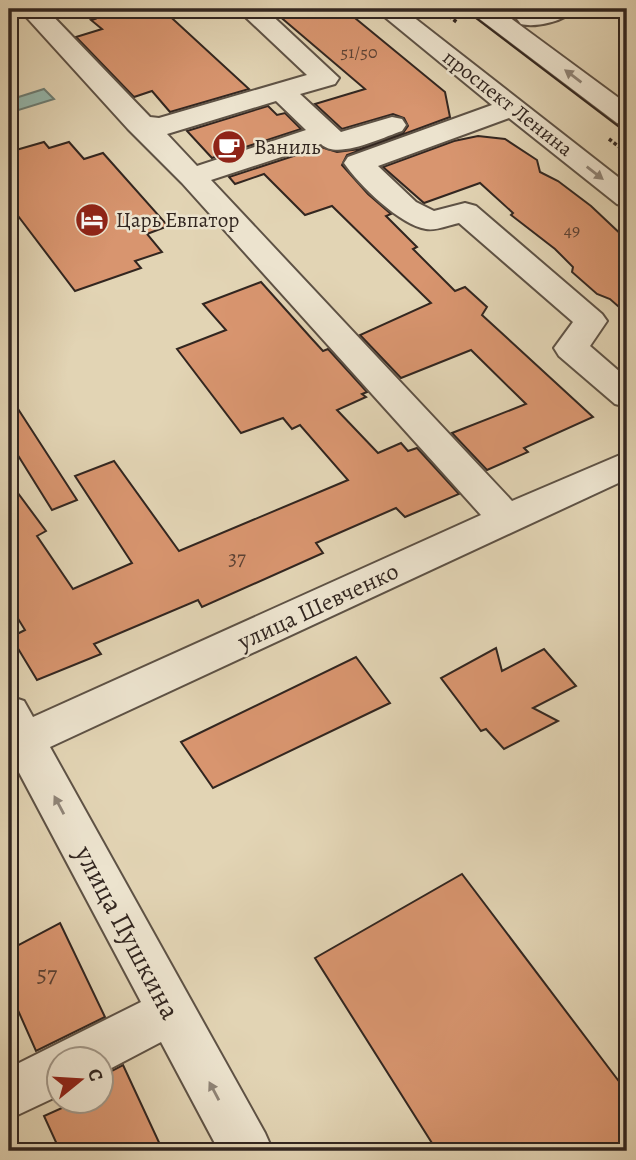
<svg xmlns="http://www.w3.org/2000/svg" width="636" height="1160" viewBox="0 0 636 1160" font-family="Alegreya,serif">
<rect width="100%" height="100%" fill="#e2d4b4"/>
<filter id="stains"><feTurbulence type="fractalNoise" baseFrequency=".00286" numOctaves="4"/><feColorMatrix values="0 0 0 0 .2 0 0 0 0 .09 0 0 0 0 .02 0 0 0 .5 -.17"/></filter>
<radialGradient id="worn" r=".72"><stop offset=".6" stop-color="#630" stop-opacity="0"/><stop offset="1" stop-color="#630" stop-opacity=".3"/></radialGradient>
<!-- water -->
<polygon fill="#95b8ad" stroke="#6d7e75" stroke-width="2" points="44,89 54,99 9,113 9,100"/>
<!-- building -->
<g fill="#d8956f" stroke="#322620" stroke-width="2">
<polygon points="85,9 162,9 249,89 170,112 152,91 134,97 76,37 102,29 91,20 95,19"/>
<polygon points="271,9 344,9 445,92 450,117 347,155 342,165 368,194 391,214 386,216 417,247 413,249 455,291 465,287 487,307 482,315 593,417 524,448 528,452 487,470 452,433 526,404 471,350 401,378 360,335 431,303 332,206 305,215 264,174 235,184 229,177 321,147 337,152 360,149 403,133 408,126 404,118 393,114 342,129 315,104 365,89"/>
<polygon points="268,106 277,115 285,113 301,129 212,158 187,131"/>
<polygon points="478,136 505,139 537,160 540,172 558,181 591,206 627,240 627,314 610,299 597,294 572,272 573,267 555,249 511,215 513,213 480,183 424,203 383,167 454,141"/>
<polygon points="44,142 49,148 69,142 84,159 103,153 168,226 147,234 162,252 135,261 141,268 75,291 9,204 9,152"/>
<polygon points="261,282 312,339 323,351 328,349 367,392 362,394 366,397 337,410 378,453 401,443 408,451 417,448 459,494 405,517 396,508 316,543 323,553 202,607 198,600 94,644 101,654 37,680 11,637 25,630 9,604 9,481 46,531 37,536 73,589 132,563 75,476 114,461 179,551 348,480 300,425 292,429 283,418 241,433 177,349 226,330 203,304"/>
<polygon points="9,395 77,500 52,510 9,441"/>
<polygon points="496,648 502,671 544,649 576,686 533,708 558,721 504,749 486,729 481,731 441,678"/>
<polygon points="356,657 390,703 213,788 181,742"/>
<polygon points="462,874 627,1092 627,1151 437,1151 315,958"/>
<polygon points="60,923 105,1017 36,1051 9,990 9,950"/>
<polygon points="123,1065 163,1151 60,1151 44,1116 62,1108 58,1099 60,1098 60,1101 102,1101 102,1076"/>
</g>
<g fill="none" stroke-linecap="round" stroke-linejoin="round">
<!-- minor casing -->
<g stroke="#5e5245" stroke-width="4">
<g id="minor">
<path d="M19 9H46L150 117 159 118 307 75 237 9H265L339 78 335 84 300 94 341 132 392 117 402 119 406 125 402 131C381 138 337 160 321 144L211 180 512 501 627 452V479L50 747 265 1133 273 1151H219L161 1042 102 1073V1058H60V1095L9 1119V1068L141 1002 14 763 9 765V696L24 701 33 717 481 515 182 183 128 129ZM276 101 306 130 197 166 167 134Z"/>
<path d="M375 9H403L627 184V207L617 204 509 118 378 166 416 202 434 211 465 203 476 206 602 314 607 321 590 346 627 378V407L615 404 559 356 554 348 573 322 459 223C449 225 436 231 426 229 400 225 359 185 344 163L348 157 492 105Z"/>
<polygon points="470,9 498,9 627,104 627,125 617,123 473,14"/>
<path d="M537 9H575C566 21 535 28 521 24L517 19 521 14Z"/>
</g>
</g>
<!-- path -->
<g stroke="#322620" stroke-width="3.5" stroke-dasharray="3.5 2.5" stroke-linecap="butt">
<polyline points="439,9 458,23"/>
<polyline points="609,139 627,153"/>
</g>
<!-- minor -->
<use href="#minor" fill="#ece3ce" fill-rule="evenodd"/>
<!-- tram -->
<polyline stroke="#322620" stroke-width="2" points="464,9 627,133"/>
</g>
<!-- one-way arrows -->
<defs><path id="oneway-solid" d="M-6-.8H1V-3.2L6.5 0L1 3.2V.8H-6Z" transform="scale(1.75)"/></defs>
<g fill="#8f8477">
<use href="#oneway-solid" transform="translate(573 76) rotate(-143)"/>
<use href="#oneway-solid" transform="translate(595 173) rotate(38)"/>
<use href="#oneway-solid" transform="translate(59 805) rotate(-118)"/>
<use href="#oneway-solid" transform="translate(214 1091) rotate(-118)"/>
</g>
<!-- icons -->
<defs>
<g id="cafe-disc" transform="scale(1.75)"><circle r="9.5" fill="#8f2418" stroke="#ece3ce"/><path d="M-5.5-4.5H6V0H3Q3 3.5 0 3.5H-2.5Q-5.5 3.5-5.5 0ZM3-3.2v2h1.7v-2ZM-6 4.5H4V6H-6Z" fill="#fff"/></g>
<g id="hotel-disc" transform="scale(1.75)"><circle r="9.5" fill="#8f2418" stroke="#ece3ce"/><path d="M-6-4.5h1.5V1H6V5H4.5V3h-9V5H-6ZM-4 0a1.8 1.8 0 1 1 3.6 0ZM.5 0V-2.5h3Q6-2.5 6 0Z" fill="#fff"/></g>
</defs>
<g fill-rule="evenodd">
<use href="#cafe-disc" x="229" y="147"/>
<use href="#hotel-disc" x="92" y="220"/>
</g>
<g text-anchor="middle" stroke-width="5" stroke-linejoin="round" paint-order="stroke">
<!-- far-number labels -->
<g font-size="18" fill="#5c4234">
<text x="359" y="58">51/50</text>
<text x="572" y="236">49</text>
</g>
<!-- far-street labels -->
<g font-size="21" fill="#322620" stroke="#ece3ce">
<text transform="translate(508 103) rotate(38)" y="7">проспект Ленина</text>
</g>
<!-- far-poi labels -->
<g font-size="21" fill="#322620" stroke="#ece3ce" text-anchor="start">
<text x="254" y="154">Ваниль</text>
<text x="116" y="227">Царь Евпатор</text>
</g>
<!-- number labels -->
<g font-size="21" fill="#5c4234">
<text x="237" y="565">37</text>
</g>
<!-- street labels -->
<g font-size="24" fill="#322620" stroke="#ece3ce">
<text transform="translate(318 606) rotate(-25)" y="8">улица Шевченко</text>
</g>
<!-- near-number labels -->
<g font-size="24" fill="#5c4234">
<text x="47" y="982">57</text>
</g>
<!-- near-street labels -->
<g font-size="28" fill="#322620" stroke="#ece3ce">
<text transform="translate(128 932) rotate(62)" y="10">улица Пушкина</text>
</g>
</g>
<!-- margin -->
<rect width="636" height="1160" fill="none" stroke="#e2d4b4" stroke-width="35"/>
<rect x="10" y="10" width="615" height="1139" fill="none" stroke="#322620" stroke-width="3.5"/>
<rect x="18" y="18" width="601" height="1125" fill="none" stroke="#322620" stroke-width="2"/>
<!-- north arrow -->
<g transform="translate(80 1080) rotate(72)"><circle r="33" fill="#ece3ce" stroke="#a29788" stroke-width="2"/>
<path d="M0-5L12 26L0 18L-12 26Z" fill="#8f2418"/>
<text y="-10" font-size="19" font-weight="bold" text-anchor="middle" fill="#322620">С</text>
</g>
<rect width="100%" height="100%" filter="url(#stains)"/>
<rect width="100%" height="100%" fill="url(#worn)"/>
</svg>
